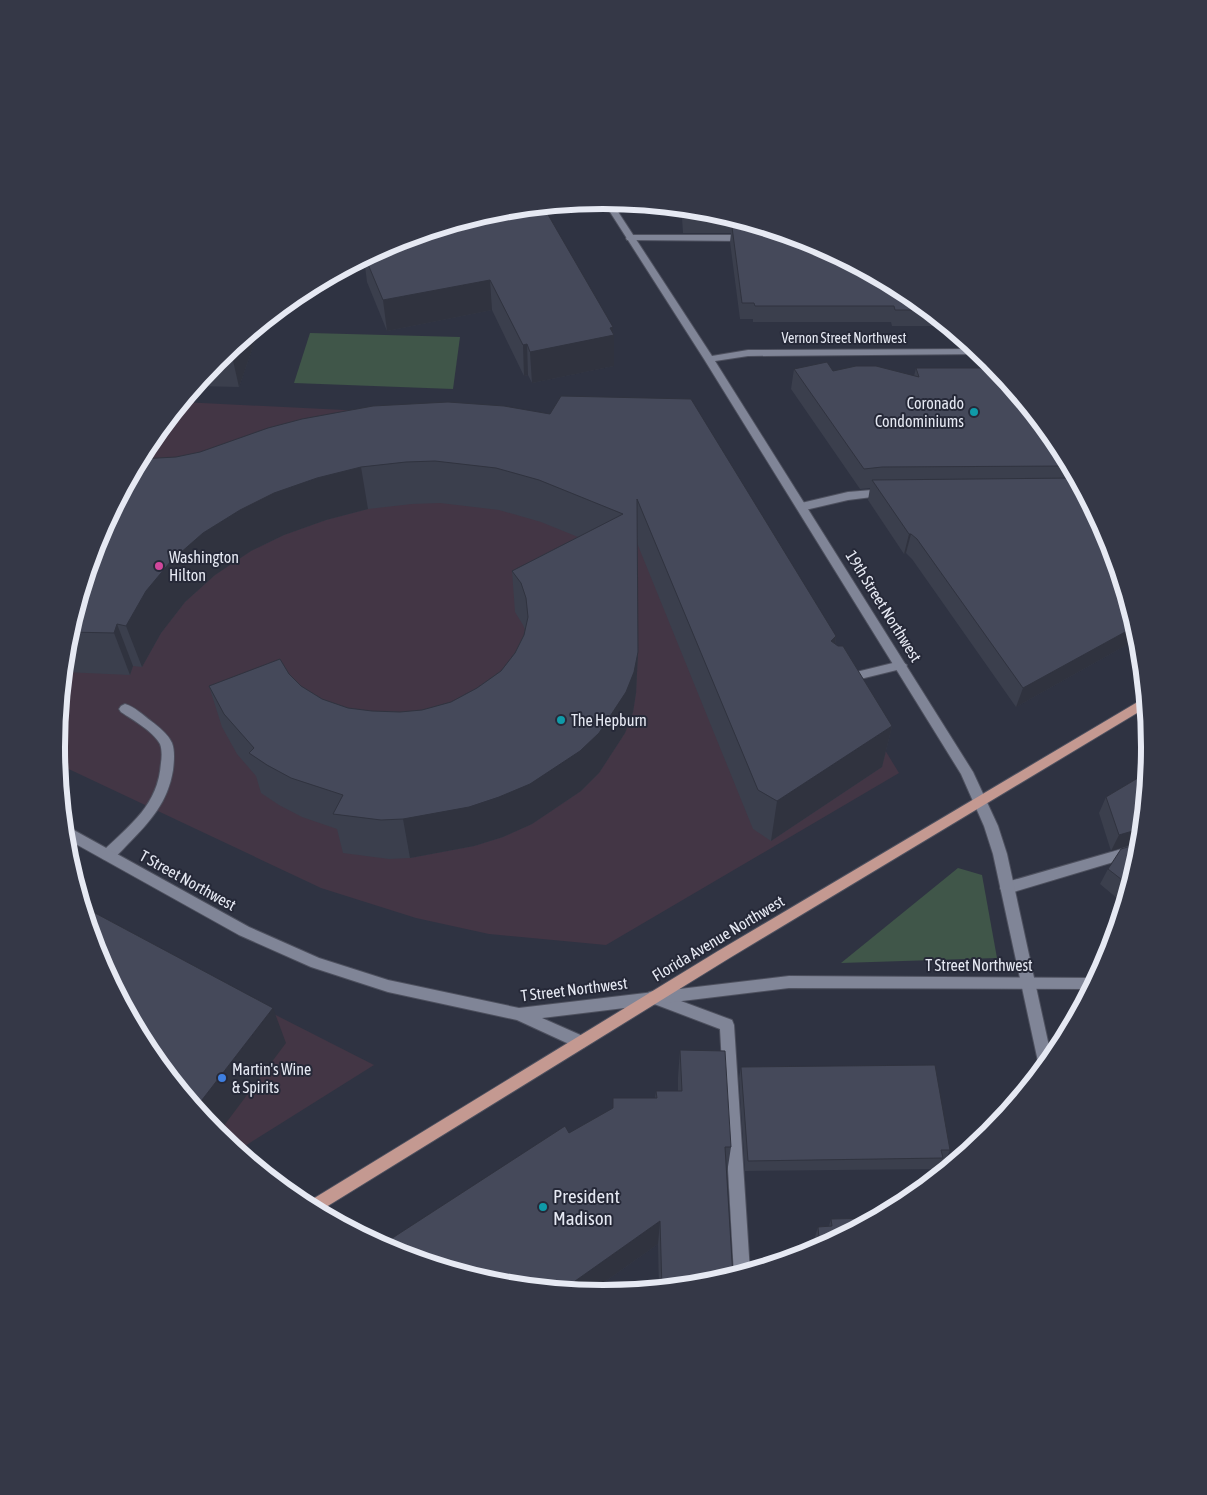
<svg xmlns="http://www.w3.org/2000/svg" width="1207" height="1495" viewBox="0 0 1207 1495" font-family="'Asap Condensed',sans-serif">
<rect width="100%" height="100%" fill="#2f3342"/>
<!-- commercial -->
<g fill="#433645">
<polygon points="182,402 688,427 899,773 606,945 489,934 416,918 321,888 58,764 56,747 67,640 98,538 149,443"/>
<polygon points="87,919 374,1065 237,1151 216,1134 148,1051"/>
</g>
<!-- green -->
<g fill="#405649">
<polygon points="310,333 460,337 453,389 294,383"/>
<polygon points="958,868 982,875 997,958 841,963"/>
</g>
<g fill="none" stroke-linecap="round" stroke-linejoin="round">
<!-- service casing -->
<g stroke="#4d505e" stroke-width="2">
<g id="service">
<polygon points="630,235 747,235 751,238 747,241 627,240 626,238"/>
<polygon points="884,489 888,491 889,493 888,495 848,500 801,511 796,507 797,504 848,492"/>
<polygon points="901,661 907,665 905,668 844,683 838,679 844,675"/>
<path d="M125 704C135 707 143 715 151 721 159 727 168 734 172 743 175 751 174 761 173 770 168 802 150 822 128 844 121 851 114 862 103 859L101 855 103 851C131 824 158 805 161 763 162 757 162 749 160 744 153 731 133 720 121 712L119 709 121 706Z"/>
<polygon points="1132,846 1137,847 1139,851 1137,855 1007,894 1002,892 1000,888 1002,884 1007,882"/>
<polygon points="654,991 732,1020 734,1025 750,1272 735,1277 734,1275 720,1029 649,1002 647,997 649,992"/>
</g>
</g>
<!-- minor casing -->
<g stroke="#4d505e" stroke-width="2">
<polygon id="minor" points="603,201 611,201 712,356 748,350 977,349 983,354 748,356 715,361 973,772 998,826 1007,854 1052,1060 1042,1071 1039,1066 993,854 984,826 961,774 704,359"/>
</g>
<!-- tertiary casing -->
<g stroke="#4d505e" stroke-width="2">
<polygon id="tertiary" points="64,827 70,828 249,927 319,958 388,980 519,1008 789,976 1098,978 1092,989 789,988 542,1018 585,1037 587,1042 585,1047 580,1049 517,1020 388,992 311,967 239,935 65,838"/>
</g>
<!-- primary casing -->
<g stroke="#4d505e" stroke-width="2">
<polygon id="primary" points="1146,697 1147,707 728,959 318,1212 303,1205 718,951"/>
</g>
<!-- service -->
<use href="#service" fill="#808597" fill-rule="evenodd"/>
<!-- minor -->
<use href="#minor" fill="#808597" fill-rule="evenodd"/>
<!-- tertiary -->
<use href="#tertiary" fill="#808597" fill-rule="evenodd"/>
<!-- primary -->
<use href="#primary" fill="#c49991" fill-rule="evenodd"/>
</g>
<!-- wall -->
<g fill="#3b3f4d">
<polygon points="677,208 711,211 813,242 908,293 949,326 892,326 891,322 753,322 753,319 740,319 730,242 731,233 683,233 682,218 679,218"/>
<polygon points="497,211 613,327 614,366 532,383 528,375 524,376 492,310 387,331 367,282 364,258 382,249 404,244 404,240 452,232 449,225"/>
<polygon points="261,324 239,387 196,386 217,360"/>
<polygon points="916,368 1059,444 1109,538 1139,638 1016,707 912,559 906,553 904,554 868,500 870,488 860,489 791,389 794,369 833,371 914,376"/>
<polygon points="504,406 836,636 835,644 892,726 882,767 771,841 753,829 637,543 638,652 636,693 633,712 625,733 599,773 581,791 532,824 503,837 474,846 410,858 389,859 343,853 337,829 302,817 279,805 261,793 256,776 237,754 222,727 209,686 289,674 301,686 322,699 348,708 372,711 400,712 422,710 451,702 477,688 501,671 515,653 524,635 525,630 523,625 515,612 512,571 578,537 541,522 499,510 440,503 412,504 368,509 326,520 284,535 251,551 215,575 185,602 161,633 142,667 133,666 130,675 64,672 67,640 98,538 176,457"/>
<polygon points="1148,772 1141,843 1140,842 1111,851 1099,813 1106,797"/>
<polygon points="1140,855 1122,914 1118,899 1100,884 1108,869"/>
<polygon points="680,1050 731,1147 710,1284 659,1289 658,1244 589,1293 496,1284 569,1133 655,1098 656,1091 678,1091 678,1077"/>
<polygon points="741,1067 950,1150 945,1161 942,1161 938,1169 745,1171 739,1078"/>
<polygon points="879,1218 815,1252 814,1240 818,1227 829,1226 831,1219"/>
</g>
<!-- shaded-wall -->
<g fill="#30333f">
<polygon points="490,280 492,310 387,331 383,300"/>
<polygon points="261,324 239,387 232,356 236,345"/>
<polygon points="613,327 613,336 614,335 614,366 532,383 530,352"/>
<polygon points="527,344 528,375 524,376 523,345"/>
<polygon points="361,467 368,509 326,520 284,535 251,551 215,575 185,602 161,633 142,667 126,626 146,591 171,561 203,533 240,510 274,493 317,478"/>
<polygon points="909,534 911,534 906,553 904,554"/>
<polygon points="117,624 133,666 130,675 114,633"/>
<polygon points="1136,626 1139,638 1016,707 1023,688"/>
<polygon points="836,636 829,677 831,641"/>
<polygon points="638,652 636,693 633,712 625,733 599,773 581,791 532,824 503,837 474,846 410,858 403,819"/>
<polygon points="892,726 882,767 771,841 777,801"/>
<polygon points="1143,828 1142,840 1140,842 1111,851 1119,835"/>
<polygon points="273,1008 286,1043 217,1135 195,1109"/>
<polygon points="660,1221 658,1244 589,1293 561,1291"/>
</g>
<!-- building -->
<g fill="#45495a" stroke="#30333f">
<polygon points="543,206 613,327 610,328 614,335 530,352 527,344 523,345 490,280 383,300 365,257 382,249 406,244 404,240 463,230 459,222 497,211"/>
<polygon points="684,208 711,211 732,217 684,217"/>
<polygon points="732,227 764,227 813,242 908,293 929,310 895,310 894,306 755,306 754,303 742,303"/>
<polygon points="236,345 232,356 222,356"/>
<polygon points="827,362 833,371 856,366 876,366 919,377 916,368 996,368 1059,444 1071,466 882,467 864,469 794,369"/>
<polygon points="561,396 691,399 836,636 831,641 838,646 843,646 892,726 777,801 758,790 637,499 638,652 634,672 626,692 599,733 580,751 530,784 499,797 469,807 403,819 381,820 333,814 343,795 291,778 267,765 249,753 254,748 224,714 209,686 280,659 289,674 301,686 322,699 348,708 372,711 400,712 422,710 451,702 477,688 501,671 515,653 524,635 528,617 526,598 521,583 512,571 623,514 539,480 496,468 435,461 406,462 361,467 317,478 274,493 240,510 203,533 171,561 146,591 126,626 117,624 114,633 69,632 98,538 140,459 176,457 200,452 268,428 302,419 373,406 448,402 504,406 550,414"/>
<polygon points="1077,478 1109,538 1136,626 1023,688 917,539 911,534 909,534 872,480"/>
<polygon points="1148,772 1143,828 1119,835 1106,797"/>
<polygon points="1141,843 1140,855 1129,893 1126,883 1108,869 1121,849"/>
<polygon points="82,906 273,1008 195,1109 148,1051 98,957"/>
<polygon points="680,1050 725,1051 731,1147 725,1147 733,1277 710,1284 662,1289 660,1221 561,1291 496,1284 394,1253 380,1246 565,1126 569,1133 613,1108 613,1098 657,1098 656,1091 682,1091"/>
<polygon points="935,1065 950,1150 941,1150 943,1158 748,1161 741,1067"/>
<polygon points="879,1218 820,1249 818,1227 832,1226 831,1219"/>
</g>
<!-- markers -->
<g fill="#0f9aa8" stroke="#262938" stroke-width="2">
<circle cx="974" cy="412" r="5"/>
<circle cx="561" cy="720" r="5"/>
<circle cx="543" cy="1207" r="5"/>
</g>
<circle fill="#d1479c" stroke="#262938" stroke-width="2" cx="159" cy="566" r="5"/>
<circle fill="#3f7fe0" stroke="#262938" stroke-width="2" cx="222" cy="1078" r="5"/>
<g text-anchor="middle" stroke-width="4" stroke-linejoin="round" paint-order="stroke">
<!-- far-street labels -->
<g font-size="14" fill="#e6e9f3" stroke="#262938">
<text x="844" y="343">Vernon Street Northwest</text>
</g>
<!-- poi labels -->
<g font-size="16" fill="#e6e9f3" stroke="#262938" text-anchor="start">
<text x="964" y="409" text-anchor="end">Coronado<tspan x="964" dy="18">Condominiums</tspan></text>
<text x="169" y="563">Washington<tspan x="169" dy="18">Hilton</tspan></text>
<text x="571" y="726">The Hepburn</text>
<text x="232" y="1075">Martin's Wine<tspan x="232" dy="18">&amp; Spirits</tspan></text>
</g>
<!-- street labels -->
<g font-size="16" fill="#e6e9f3" stroke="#262938">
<text transform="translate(884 606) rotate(58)" y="6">19th Street Northwest</text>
<text transform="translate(188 880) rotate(29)" y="6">T Street Northwest</text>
<text transform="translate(718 938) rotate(-31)" y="6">Florida Avenue Northwest</text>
<text x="979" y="971">T Street Northwest</text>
<text transform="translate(574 989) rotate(-7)" y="6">T Street Northwest</text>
</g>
<!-- near-poi labels -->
<g font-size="19" fill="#e6e9f3" stroke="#262938" text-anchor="start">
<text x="553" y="1203">President<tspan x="553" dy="22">Madison</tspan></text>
</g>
</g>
<!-- crop -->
<path d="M0 0H1207V1495H0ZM65 747a538 538 0 1 1 1076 0a538 538 0 1 1-1076 0Z" fill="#353847" fill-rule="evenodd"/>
<path fill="none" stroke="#e6e9f3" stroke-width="6" d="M65 747a538 538 0 1 1 1076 0a538 538 0 1 1-1076 0Z"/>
</svg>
